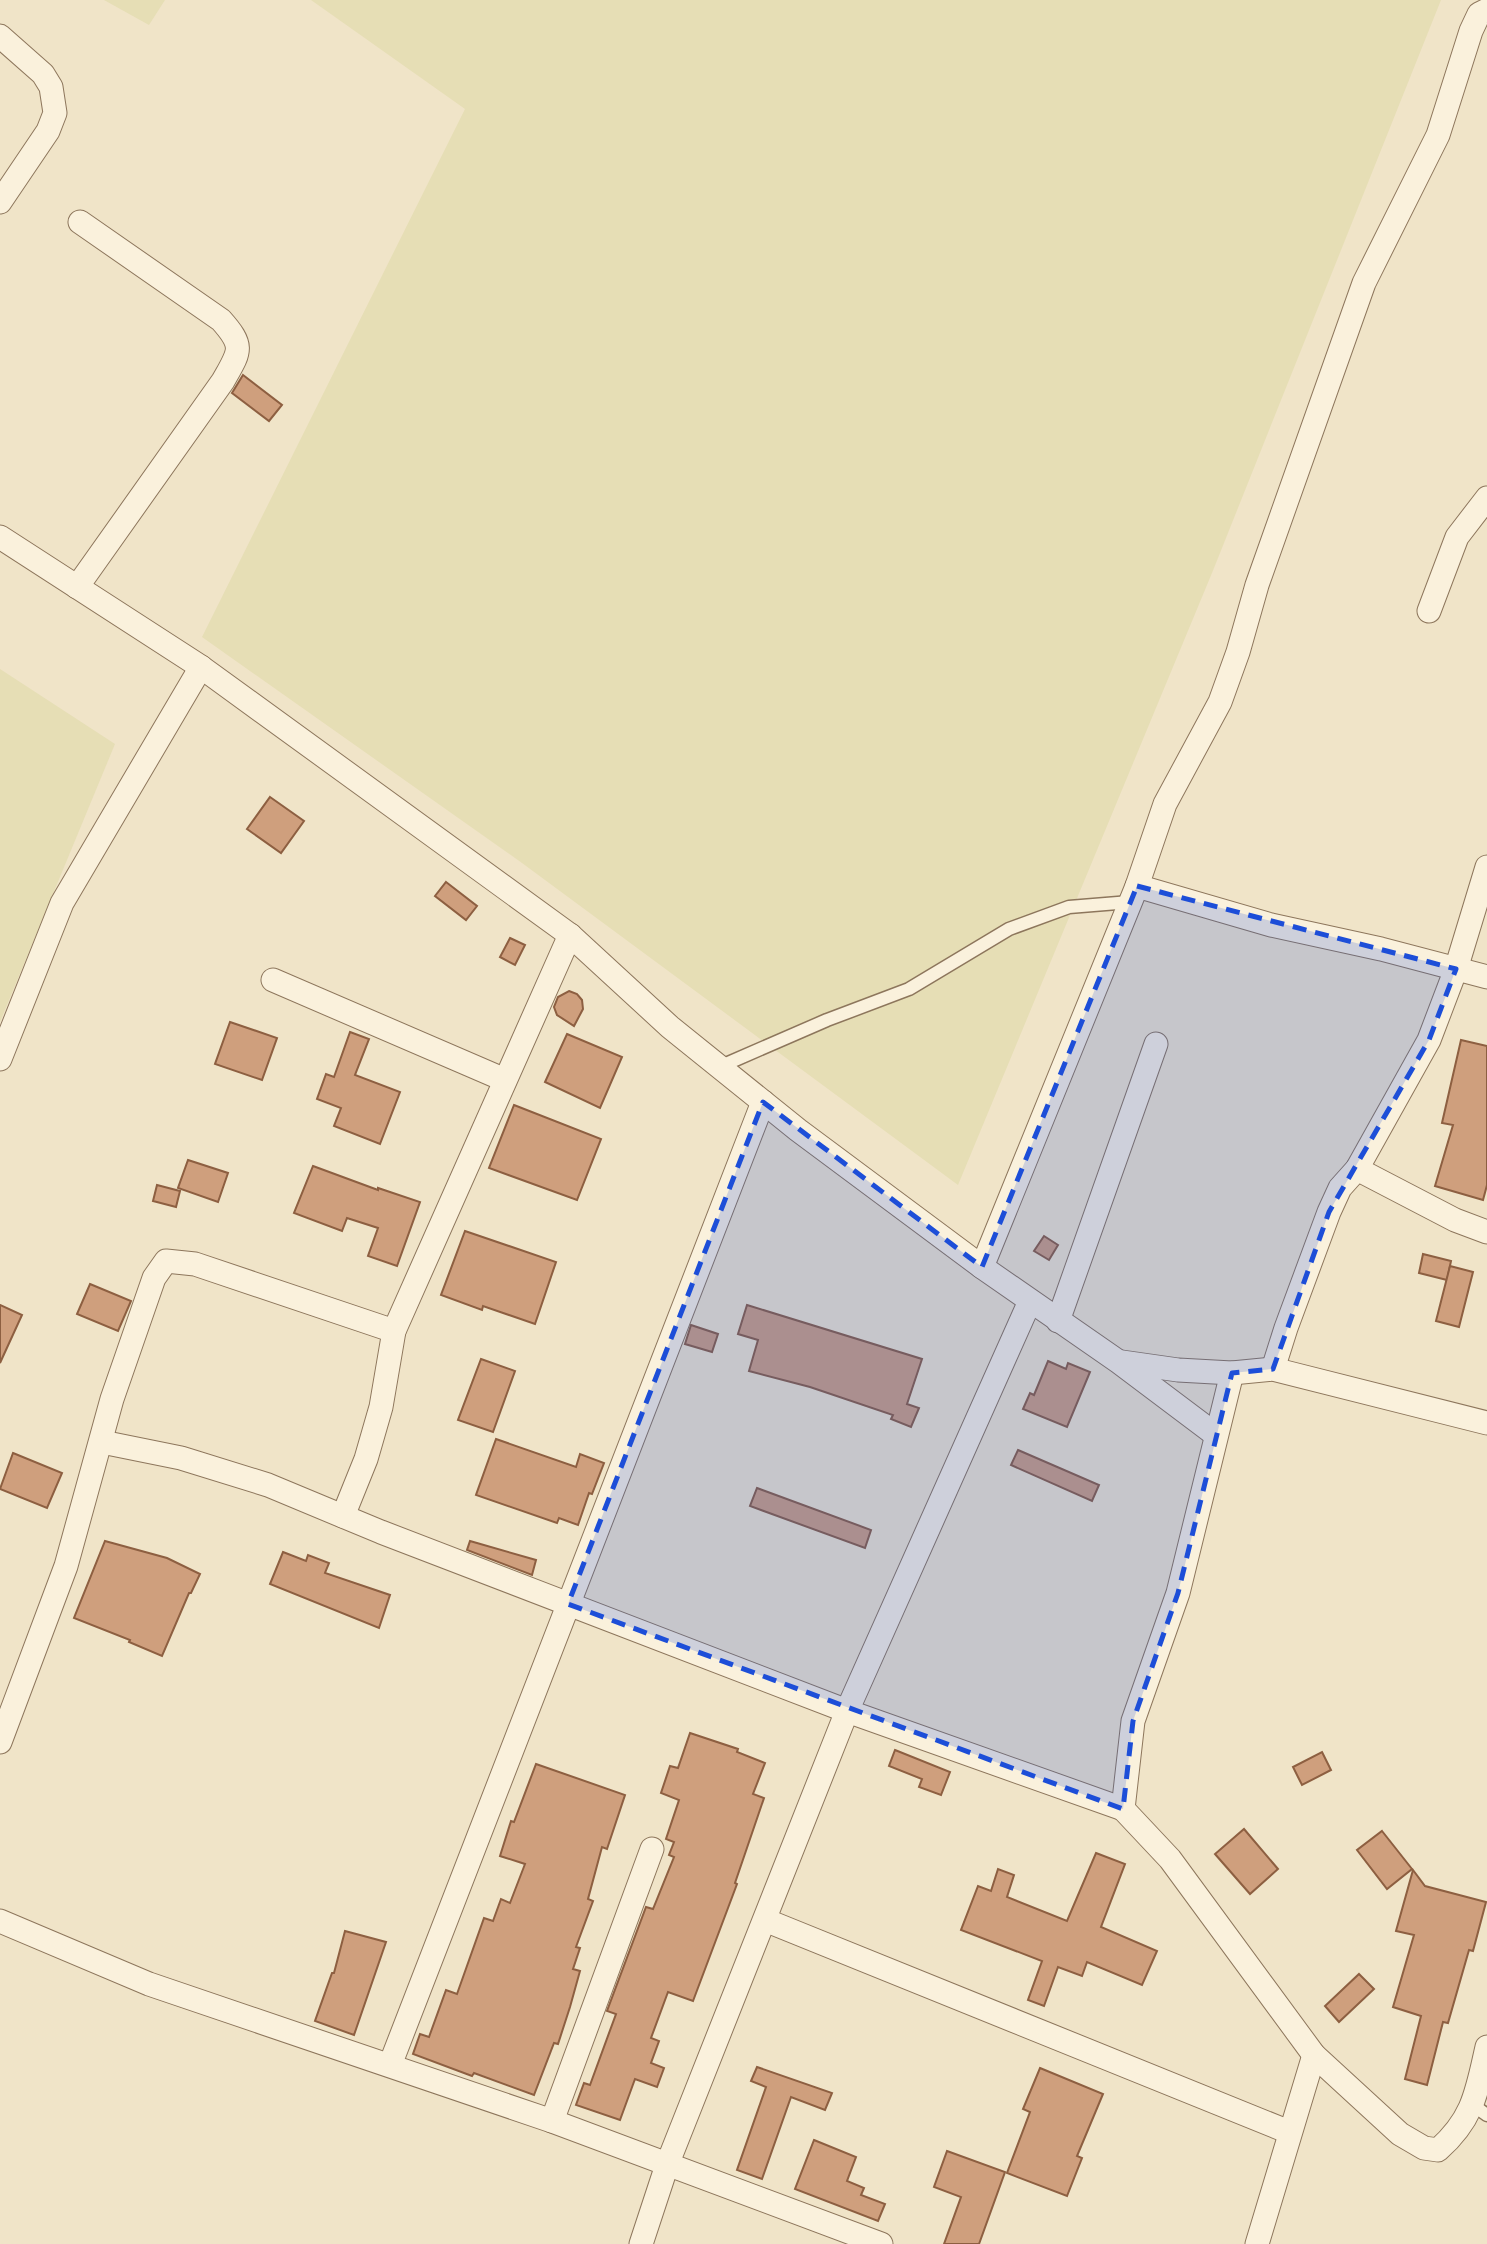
<svg xmlns="http://www.w3.org/2000/svg" width="1487" height="2244" viewBox="0 0 1487 2244" font-family="Bitter,serif">
<rect width="100%" height="100%" fill="#f0e4c8"/>
<!-- farmland -->
<g fill="#e6deb5">
<polygon points="104,0 165,0 149,25"/>
<polygon points="311,0 1441,0 1212,573 958,1185 522,863 202,637 465,109"/>
<polygon points="0,669 115,744 0,1022"/>
</g>
<!-- building -->
<g fill="#cf9f7d" stroke="#8d5f41" stroke-width="2">
<polygon points="243,375 282,405 269,421 232,393"/>
<polygon points="270,797 304,821 281,853 247,829"/>
<polygon points="446,882 477,906 466,920 435,896"/>
<polygon points="510,938 525,945 515,965 500,957"/>
<polygon points="569,991 577,994 582,1000 583,1009 574,1026 557,1015 554,1007 558,997"/>
<polygon points="230,1022 277,1038 262,1080 215,1064"/>
<polygon points="350,1032 369,1039 355,1075 400,1092 380,1144 334,1126 341,1108 317,1099 326,1074 334,1077"/>
<polygon points="567,1034 622,1057 600,1108 545,1082"/>
<polygon points="1461,1040 1487,1046 1487,1185 1483,1200 1435,1186 1453,1125 1442,1123"/>
<polygon points="514,1105 601,1139 577,1200 489,1168"/>
<polygon points="188,1160 228,1173 218,1202 178,1188"/>
<polygon points="313,1166 378,1190 378,1188 420,1202 397,1266 368,1256 378,1228 347,1218 342,1231 294,1213"/>
<polygon points="157,1185 180,1191 176,1207 153,1201"/>
<polygon points="465,1231 556,1262 535,1324 483,1306 482,1310 441,1295"/>
<polygon points="1044,1236 1058,1245 1049,1260 1034,1251"/>
<polygon points="1423,1254 1451,1261 1447,1280 1419,1273"/>
<polygon points="1450,1266 1473,1272 1459,1327 1436,1321"/>
<polygon points="90,1284 131,1301 118,1331 77,1314"/>
<polygon points="0,1305 22,1315 0,1363"/>
<polygon points="747,1305 922,1359 907,1404 919,1408 911,1427 891,1419 893,1415 810,1387 749,1371 758,1340 738,1334"/>
<polygon points="691,1325 718,1334 712,1352 685,1344"/>
<polygon points="481,1359 515,1371 493,1432 458,1420"/>
<polygon points="1048,1361 1066,1369 1068,1363 1090,1372 1067,1427 1023,1409 1030,1393 1034,1395"/>
<polygon points="496,1439 576,1467 580,1454 604,1463 592,1494 589,1493 578,1525 559,1518 557,1523 476,1495"/>
<polygon points="1018,1450 1099,1485 1092,1501 1011,1465"/>
<polygon points="13,1453 62,1473 47,1508 0,1489"/>
<polygon points="757,1488 871,1530 865,1548 750,1506"/>
<polygon points="105,1541 167,1558 200,1574 191,1593 189,1593 162,1656 129,1642 130,1640 74,1618"/>
<polygon points="470,1541 536,1560 532,1575 467,1550"/>
<polygon points="283,1552 306,1561 308,1555 329,1563 325,1573 390,1595 379,1628 270,1584"/>
<polygon points="690,1733 738,1749 737,1752 765,1763 753,1794 764,1798 735,1883 737,1884 693,2001 668,1992 651,2038 659,2041 651,2063 664,2068 657,2087 635,2079 620,2120 576,2105 584,2083 590,2085 616,2014 607,2011 646,1907 653,1909 674,1857 669,1855 674,1842 666,1839 679,1800 661,1793 670,1766 678,1768"/>
<polygon points="895,1750 950,1772 941,1795 919,1787 922,1779 889,1766"/>
<polygon points="1322,1752 1331,1770 1302,1785 1293,1767"/>
<polygon points="536,1764 625,1795 607,1849 602,1847 588,1899 593,1901 576,1947 580,1948 573,1969 580,1971 570,2007 558,2044 554,2043 534,2095 474,2073 472,2076 413,2054 420,2034 429,2037 446,1990 457,1994 484,1918 493,1921 501,1899 510,1903 525,1864 500,1856 511,1821 514,1822"/>
<polygon points="1244,1829 1278,1869 1250,1894 1215,1854"/>
<polygon points="1382,1831 1412,1869 1387,1889 1357,1850"/>
<polygon points="1096,1853 1125,1864 1101,1927 1157,1951 1142,1985 1087,1962 1082,1976 1058,1967 1044,2006 1028,2000 1042,1961 961,1930 978,1886 991,1891 998,1869 1014,1875 1007,1897 1067,1921"/>
<polygon points="1413,1870 1425,1886 1486,1902 1473,1951 1469,1950 1448,2023 1443,2022 1427,2085 1405,2079 1421,2016 1393,2007 1414,1935 1396,1931"/>
<polygon points="345,1931 386,1942 354,2035 315,2021 332,1973 334,1973"/>
<polygon points="1359,1974 1374,1989 1339,2022 1325,2006"/>
<polygon points="757,2067 832,2093 825,2110 791,2097 762,2179 737,2170 766,2087 751,2081"/>
<polygon points="1040,2068 1103,2094 1077,2156 1082,2158 1067,2196 1007,2173 1030,2112 1023,2109"/>
<polygon points="814,2140 856,2157 847,2181 864,2188 861,2195 885,2204 878,2221 795,2189"/>
<polygon points="947,2151 1005,2172 979,2244 944,2244 961,2197 934,2187"/>
</g>
<g fill="none" stroke-linecap="round" stroke-linejoin="round">
<!-- lane casing -->
<g stroke="#8d765c" stroke-width="15">
<g id="lane">
<polyline points="719,1067 827,1020 909,989 1009,929 1069,907 1130,902"/>
<polyline points="1473,2105 1487,2115"/>
</g>
</g>
<!-- street casing -->
<g stroke="#8d765c" stroke-width="25">
<g id="street">
<polyline points="0,36 43,74 51,87 55,113 48,131 0,202"/>
<polyline points="0,537 201,667 570,935 670,1027 798,1130 982,1267 1119,1362 1216,1435"/>
<path d="M77 587 223 381C240 351 245 347 221 320L80 222"/>
<polyline points="1429,611 1457,537 1487,498"/>
<polyline points="1137,886 1271,925 1381,949 1487,977"/>
<polyline points="273,980 505,1080"/>
<polyline points="0,1059 62,903 201,667"/>
<polyline points="1357,1169 1455,1220 1487,1232"/>
<polyline points="982,1267 1137,886 1165,804 1220,702 1238,652 1257,585 1364,283 1438,135 1471,31 1479,14 1487,10"/>
<polyline points="1058,1321 1156,1044"/>
<polyline points="1122,1362 1178,1370 1232,1373 1273,1369 1487,1423"/>
<polyline points="1273,1369 1286,1328 1329,1212 1340,1188 1357,1169 1429,1040 1456,969 1487,867"/>
<path d="M1232 1373 1178 1593 1133 1721 1123 1809 1170 1859 1314 2055 1400 2134 1424 2148 1438 2150C1474 2118 1477 2091 1487 2047"/>
<polyline points="102,1442 181,1458 268,1485 381,1532 847,1711 1123,1809"/>
<polyline points="343,1516 366,1459 381,1407 394,1331"/>
<polyline points="0,1742 66,1566 112,1399 154,1278 166,1261 195,1264 394,1331 570,935"/>
<polyline points="765,1920 1289,2132"/>
<polyline points="0,1921 149,1984 552,2121 881,2244"/>
<polyline points="390,2065 763,1102"/>
<polyline points="552,2121 652,1849"/>
<polyline points="641,2244 667,2165 847,1711 1030,1301"/>
<polyline points="1257,2244 1314,2055"/>
</g>
</g>
<!-- lane -->
<use href="#lane" stroke="#faf1dc" stroke-width="12"/>
<!-- street -->
<use href="#street" stroke="#faf1dc" stroke-width="23"/>
</g>
<!-- marked area -->
<path fill="#1d4ed8" fill-opacity="0.2" stroke="#1d4ed8" stroke-width="5" stroke-dasharray="14 9" stroke-linejoin="round" d="M1137 886 1456 969 1429 1040 1329 1212 1273 1369 1232 1373 1178 1593 1133 1721 1123 1809 568 1604 763 1102 982 1267Z"/>
</svg>
